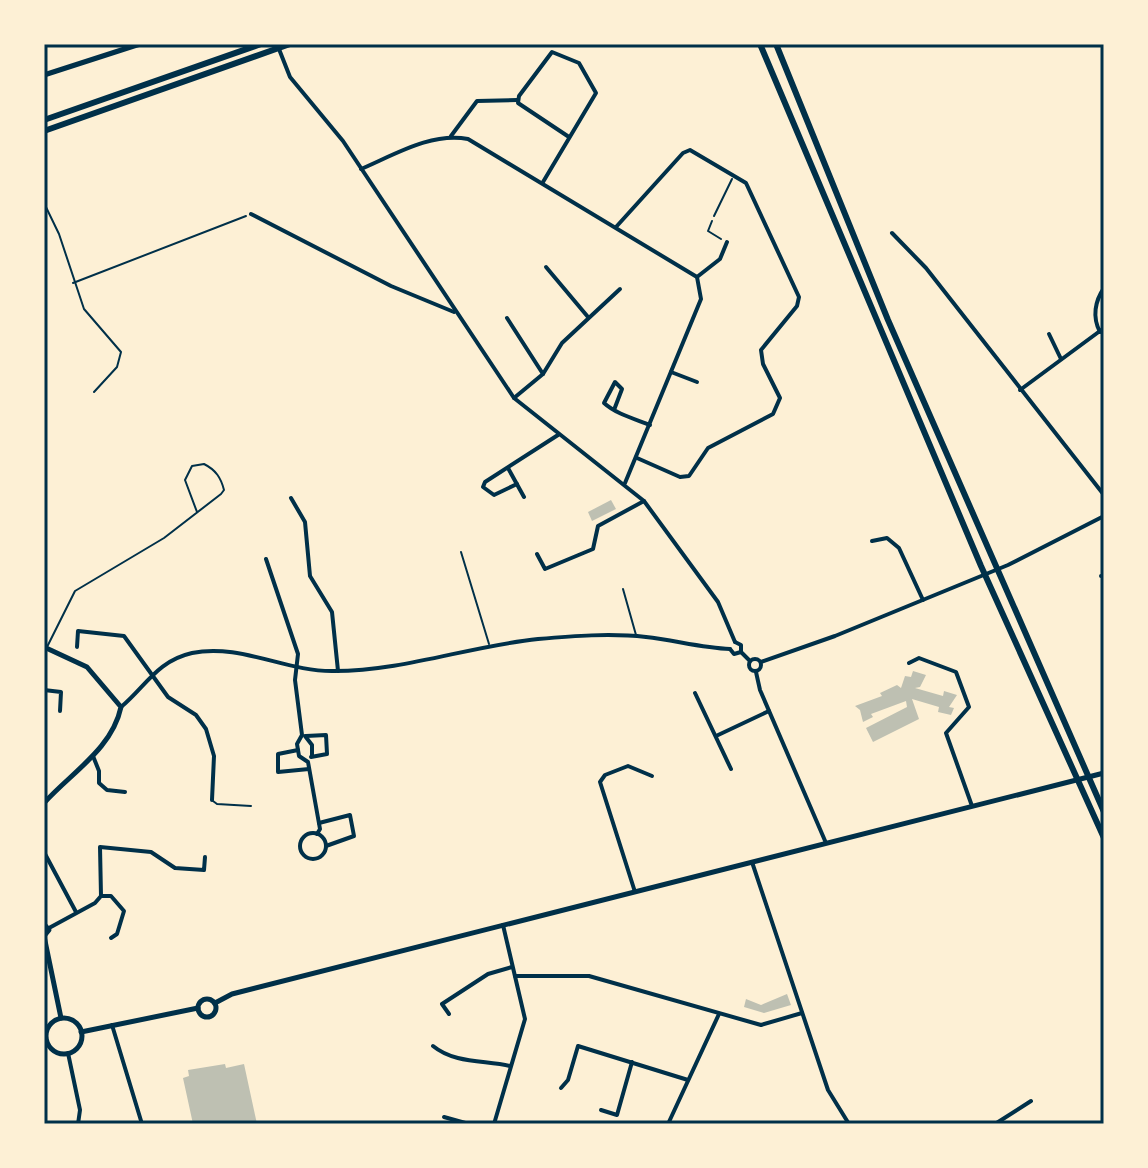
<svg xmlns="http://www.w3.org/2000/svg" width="1148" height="1168" viewBox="0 0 1148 1168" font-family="Cabin,sans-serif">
<rect width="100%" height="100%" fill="#fdf0d5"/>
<!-- building -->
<g fill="#bec0b2">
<polygon points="611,500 616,509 592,521 588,512"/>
<polygon points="913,671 926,675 920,687 915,688 943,696 944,691 957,695 949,707 954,708 951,715 938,712 939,707 912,699 919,719 873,742 866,728 907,707 906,701 871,714 873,717 863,722 860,710 855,706 882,696 880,693 897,685 901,688 905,676 911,677"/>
<polygon points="787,994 791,1005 764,1013 744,1007 746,999 761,1005"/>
<polygon points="225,1064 226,1068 244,1064 257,1124 193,1124 183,1078 189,1076 188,1070"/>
</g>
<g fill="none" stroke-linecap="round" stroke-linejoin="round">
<!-- path -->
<g stroke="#003049" stroke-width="2">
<polyline points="44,203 59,234 84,309 121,352 117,367 94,392"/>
<polyline points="712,221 708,231 721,239"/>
<polyline points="73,283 246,216"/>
</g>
<!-- service -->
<g stroke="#003049" stroke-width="2">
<polyline points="714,216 732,179"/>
<polyline points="461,552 489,644"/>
<polyline points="623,589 636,635"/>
<path d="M47 647 75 591 164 538 221 494 224 490C221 478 216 470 204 464L192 466 185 480 197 512"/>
<polyline points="213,801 217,804 251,806"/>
</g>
<!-- minor -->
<g stroke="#003049" stroke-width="4">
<polyline points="277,44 290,77 343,141 514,398 644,501 718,602 735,642"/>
<polyline points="451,136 477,101 517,100"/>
<path d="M361 169C394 155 431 132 468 139L697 277 701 299 625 483"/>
<polyline points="543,182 596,93 579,63 552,52 519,96 518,103 569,137"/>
<polyline points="251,214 391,286 454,312"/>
<polyline points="616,227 683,153 690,150 746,183 799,297 797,306 761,350 763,364 780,398 773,414 708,448 689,476 680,477 637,458"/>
<polyline points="892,233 926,268 1104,495"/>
<polyline points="546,267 588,317"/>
<polyline points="697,277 720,259 727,242"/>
<polyline points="507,318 543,374"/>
<path d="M1100 332C1092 317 1095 301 1104 288"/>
<polyline points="1049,334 1061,359"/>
<polyline points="671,372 697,382"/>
<polyline points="1020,390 1104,328"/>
<polyline points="514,398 543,374 562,343 620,289"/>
<path d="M614 410 622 389 615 382 604 403C616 414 635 419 650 425"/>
<polyline points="508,468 524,497"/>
<polyline points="517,484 494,495 483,487 485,482 558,435"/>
<polyline points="291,498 305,522 310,576 332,612 338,671"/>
<polyline points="872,541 887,538 899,548 923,600"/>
<polyline points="537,554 545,569 593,549 598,526 644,501"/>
<polyline points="266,559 298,654 295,680 302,735 297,744 299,756 308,762 320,829 317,834"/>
<polyline points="1101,576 1104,576"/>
<polyline points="735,642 741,645 741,652 750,661"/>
<polyline points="77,647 78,631 124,636 168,697 196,715 206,729 214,756 212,800"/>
<polyline points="730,649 734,654 741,652"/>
<circle cx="755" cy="665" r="6"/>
<polyline points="761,662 835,636 1008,565 1104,516"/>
<polyline points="909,663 919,658 956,672 969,707 946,733 972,806"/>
<polyline points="756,672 760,690 826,843"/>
<polyline points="44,690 61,692 60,711"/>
<polyline points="695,693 731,769"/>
<path d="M121 707C146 686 157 661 192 653 240 643 286 672 334 671 404 671 469 646 538 639 573 636 610 633 646 637 674 640 702 648 730 649"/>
<polyline points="305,736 312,745 312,756"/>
<polyline points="306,736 326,735 327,754 311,757"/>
<polyline points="716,736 769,711"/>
<polyline points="298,750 278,754 278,772 309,769"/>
<polyline points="93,756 99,771 99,783 107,790 125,792"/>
<polyline points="319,823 350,815 354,836 326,846"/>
<circle cx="313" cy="846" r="13"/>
<polyline points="44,852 76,912"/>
<polyline points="752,862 828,1090 849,1124"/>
<polyline points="635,892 600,782 605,775 628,766 652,776"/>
<polyline points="101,896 100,847 151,852 175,868 204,870 205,857"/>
<polyline points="49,928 95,903 101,896 111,896 124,911 117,934 111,938"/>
<polyline points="515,976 589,976 761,1025 802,1013"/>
<polyline points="449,1014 442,1004 488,974 512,967"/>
<polyline points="112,1025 142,1124"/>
<path d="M433 1046C455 1064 485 1060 510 1066"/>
<polyline points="68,1053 80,1110 78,1124"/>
<polyline points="561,1088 568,1080 578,1046 688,1080"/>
<polyline points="601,1110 617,1115 632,1062"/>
<polyline points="444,1117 469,1124"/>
<polyline points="494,1124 525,1019 503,925"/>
<polyline points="668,1124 719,1014"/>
<polyline points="995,1124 1031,1101"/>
</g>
<!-- tertiary -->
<g stroke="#003049" stroke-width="5">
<polyline points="44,75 140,44"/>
<path d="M44 647 87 667 121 707C112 749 72 772 44 803"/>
<polyline points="44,924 49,930 44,936"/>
<polyline points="44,936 61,1018"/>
</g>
<!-- secondary -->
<g stroke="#003049" stroke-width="5">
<circle cx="207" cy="1008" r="9"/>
<polyline points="215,1003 232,994 1104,773"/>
<circle cx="64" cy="1036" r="18"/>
<polyline points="81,1032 198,1008"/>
</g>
<!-- trunk -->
<g stroke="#003049" stroke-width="6">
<polyline points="760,44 981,566 1104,838"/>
<polyline points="776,44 888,320 1104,812"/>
<polyline points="44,120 261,44"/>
<polyline points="44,131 290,44"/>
</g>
</g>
<!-- border -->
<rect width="1148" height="1168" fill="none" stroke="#fdf0d5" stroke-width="92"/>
<rect x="46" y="46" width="1056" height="1076" fill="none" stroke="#003049" stroke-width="3"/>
</svg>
